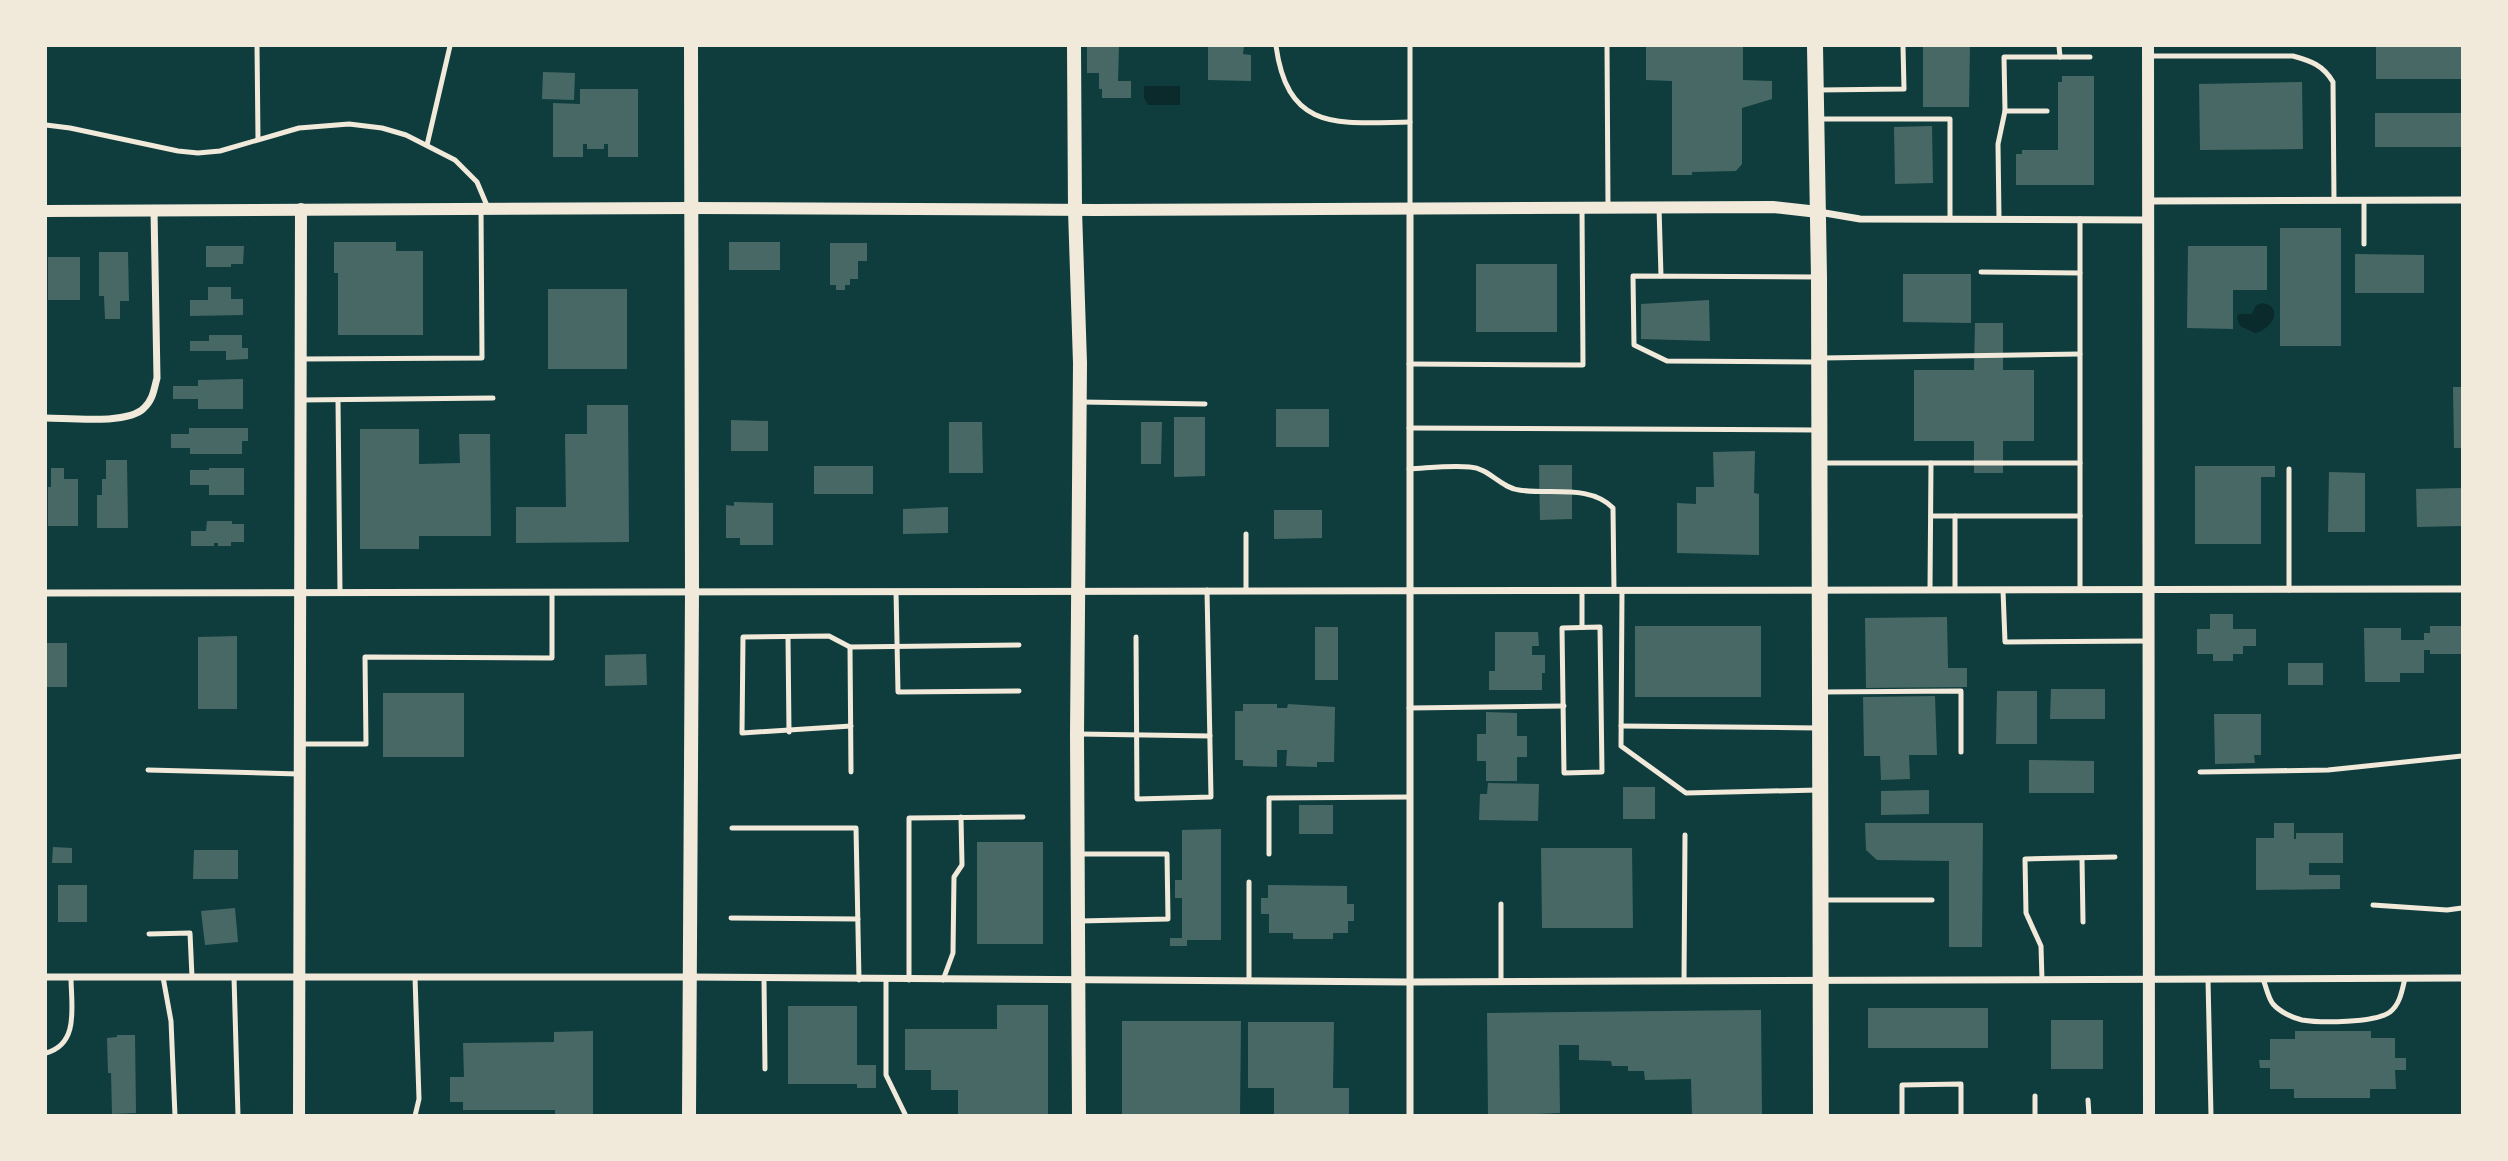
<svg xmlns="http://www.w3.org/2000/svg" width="2508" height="1161" viewBox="0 0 2508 1161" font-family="'PT Sans Narrow',sans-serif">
<rect width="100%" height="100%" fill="#0f3d3e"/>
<!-- water -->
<g fill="#0a2a2b">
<polygon points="1144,86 1180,86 1180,105 1148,105 1144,98"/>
<path d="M2263 303C2285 308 2271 330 2255 333L2240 326 2237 318 2239 314H2252L2256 305Z"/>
</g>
<!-- building -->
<g fill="#486865">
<polygon points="1087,46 1119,46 1118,81 1131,81 1131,98 1102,98 1102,89 1099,89 1099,73 1087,73"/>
<polygon points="1208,46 1244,46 1243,54 1251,55 1251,81 1208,80"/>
<polygon points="1646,46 1743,46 1743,80 1772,81 1772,99 1742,108 1742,164 1736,171 1692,172 1692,175 1672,175 1672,81 1646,80"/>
<polygon points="1923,46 1970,46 1969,107 1923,107"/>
<rect x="2376" y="46" width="86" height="33"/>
<polygon points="543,72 575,73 574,100 542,99"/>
<polygon points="2062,76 2094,76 2094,185 2016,185 2016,154 2022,154 2022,150 2058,150 2058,82 2062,82"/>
<polygon points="2302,82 2303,149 2200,150 2199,84"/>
<polygon points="580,89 638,89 638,157 608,157 608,144 604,144 604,149 587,149 587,144 583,144 583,157 553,157 553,103 580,104"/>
<rect x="2375" y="113" width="87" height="34"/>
<polygon points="1932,126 1933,183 1895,184 1894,127"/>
<rect x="2280" y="228" width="61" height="118"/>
<polygon points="334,242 396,242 396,251 423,251 423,335 338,335 338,273 334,273"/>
<rect x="729" y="242" width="51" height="28"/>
<polygon points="830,243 867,243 867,261 858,261 858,279 850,279 850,285 845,285 845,290 836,290 836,285 830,285"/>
<polygon points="206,246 244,246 243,264 231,264 231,267 206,267"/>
<polygon points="2188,246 2267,246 2267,290 2233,290 2233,329 2187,328"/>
<polygon points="99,252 128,252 129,301 120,301 120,319 105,319 104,296 99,296"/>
<polygon points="2355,254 2424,255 2424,293 2355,293"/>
<rect x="48" y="257" width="32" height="43"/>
<rect x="1476" y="264" width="81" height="68"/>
<polygon points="1903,274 1971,274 1971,323 1903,322"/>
<polygon points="208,287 231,287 231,299 243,299 243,315 190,316 190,300 208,300"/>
<rect x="548" y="289" width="79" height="80"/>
<polygon points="1709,300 1710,341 1641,339 1641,304"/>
<polygon points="1975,323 2003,323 2003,370 2034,370 2034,441 2003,441 2003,473 1974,473 1974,441 1914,441 1914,370 1974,370"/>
<polygon points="209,335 242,335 242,348 248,348 248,359 226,360 226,351 190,351 190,341 209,341"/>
<polygon points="243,379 243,409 198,409 198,399 173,399 173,386 198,386 198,380"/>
<polygon points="2453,387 2462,387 2462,448 2454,448"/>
<polygon points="587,405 628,405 629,542 516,543 516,507 566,507 565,434 587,434"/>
<rect x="1276" y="409" width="53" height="38"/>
<polygon points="1174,417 1205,417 1205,476 1174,477"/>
<polygon points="731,420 768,421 768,451 731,451"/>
<polygon points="949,422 982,422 983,473 949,473"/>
<polygon points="1141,422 1162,422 1161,464 1141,464"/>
<polygon points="189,428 248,428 248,441 242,441 242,454 190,454 190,448 171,448 171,434 189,434"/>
<polygon points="360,429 419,429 419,464 460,463 459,434 490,434 491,536 419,536 419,549 360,549"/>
<polygon points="1755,451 1754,493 1759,494 1759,555 1677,553 1677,503 1696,504 1696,487 1714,487 1713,452"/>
<polygon points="106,460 127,460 128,528 97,528 97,495 102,495 102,479 106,479"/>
<polygon points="1539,465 1572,465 1572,519 1540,520"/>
<rect x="814" y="466" width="59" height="28"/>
<polygon points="2195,466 2275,466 2275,477 2261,477 2261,544 2195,544"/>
<polygon points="51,468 64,468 64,479 78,479 78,526 48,526 48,487 51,487"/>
<polygon points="209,468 244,468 244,495 209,495 209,485 190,485 190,470 209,470"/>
<polygon points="2329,472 2365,473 2365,532 2328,532"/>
<polygon points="2462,488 2462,526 2417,527 2416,489"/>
<polygon points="734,502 773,503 773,545 740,545 740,538 726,538 726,505 734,506"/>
<polygon points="948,507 948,533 903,534 903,509"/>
<polygon points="1274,510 1322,510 1322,538 1274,539"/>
<polygon points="207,521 232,521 232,524 244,524 244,542 231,542 231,546 218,546 218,543 214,543 214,546 191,546 191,531 206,531"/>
<polygon points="2210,614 2233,614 2233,629 2256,629 2256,646 2243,646 2243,654 2233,654 2233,661 2213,661 2213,654 2197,654 2197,629 2210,629"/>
<polygon points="1947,617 1948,668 1967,668 1967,687 1866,688 1865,618"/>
<rect x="1635" y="626" width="126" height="71"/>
<polygon points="2430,626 2462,626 2462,654 2430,654 2430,650 2424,650 2424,673 2400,673 2400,682 2365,682 2364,628 2401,628 2401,640 2424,640 2424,633 2430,633"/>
<rect x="1315" y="627" width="23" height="53"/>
<polygon points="1495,632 1538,632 1539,646 1532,646 1532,655 1545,655 1545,673 1542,673 1542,690 1489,690 1489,671 1495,671"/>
<polygon points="237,636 237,709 198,709 198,637"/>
<rect x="46" y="643" width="21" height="44"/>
<polygon points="646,654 647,685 605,686 605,655"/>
<rect x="2288" y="663" width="35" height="22"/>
<polygon points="2051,689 2105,689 2105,719 2050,719"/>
<polygon points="1997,691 2037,691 2037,744 1996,744"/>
<rect x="383" y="693" width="81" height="64"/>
<polygon points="1935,696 1937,755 1909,755 1910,779 1881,780 1880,756 1864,756 1863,697"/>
<polygon points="1243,704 1277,704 1277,708 1287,708 1288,704 1335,707 1334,762 1317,762 1317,767 1286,766 1287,750 1277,750 1277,767 1243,766 1243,760 1235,760 1235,711 1243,711"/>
<polygon points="1486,712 1517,713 1517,736 1527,736 1527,757 1517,757 1517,781 1486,781 1486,761 1477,761 1477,734 1486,734"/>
<polygon points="2214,714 2261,714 2261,755 2254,755 2255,763 2215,764"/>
<polygon points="2029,760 2094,761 2094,793 2029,793"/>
<polygon points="1488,783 1539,784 1538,821 1479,820 1480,794 1487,794"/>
<rect x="1623" y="787" width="32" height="32"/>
<polygon points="1929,790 1929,814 1881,815 1881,791"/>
<rect x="1299" y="805" width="34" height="29"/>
<polygon points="1865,823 1983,823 1982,947 1949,947 1949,861 1877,860 1866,850"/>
<polygon points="2274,823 2294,823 2294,839 2296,839 2296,833 2343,833 2343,863 2309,863 2309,875 2340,875 2340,889 2256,890 2256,838 2274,838"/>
<polygon points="1221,829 1221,940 1187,940 1187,946 1170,946 1170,938 1182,938 1182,898 1175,898 1175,880 1182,880 1182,830"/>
<rect x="977" y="842" width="66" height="102"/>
<polygon points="53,847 72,848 72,863 52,863"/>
<polygon points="1541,848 1632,848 1633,928 1542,928"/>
<polygon points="194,850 238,850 238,879 193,879"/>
<rect x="58" y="885" width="29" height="37"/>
<polygon points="1268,885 1347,886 1347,904 1354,904 1354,921 1348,921 1348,933 1333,933 1333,939 1293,939 1293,933 1269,933 1269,914 1261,914 1261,898 1268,898"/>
<polygon points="235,908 238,942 205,945 201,911"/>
<polygon points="997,1005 1048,1005 1048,1116 958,1116 958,1090 931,1090 931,1070 905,1070 905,1029 997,1029"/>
<polygon points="788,1006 857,1006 857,1065 876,1065 876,1088 857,1088 857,1084 788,1084"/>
<rect x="1868" y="1008" width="120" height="40"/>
<polygon points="1761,1010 1762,1116 1692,1116 1691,1079 1645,1080 1644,1071 1628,1071 1628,1066 1612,1066 1611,1061 1579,1060 1579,1045 1559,1045 1560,1113 1488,1116 1487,1013"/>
<rect x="2051" y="1020" width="52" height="49"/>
<polygon points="1122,1021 1241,1021 1240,1116 1122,1116"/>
<polygon points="1248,1022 1334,1022 1333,1088 1349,1088 1349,1116 1274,1116 1274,1088 1248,1088"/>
<polygon points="593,1031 593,1116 555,1116 555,1110 463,1110 463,1102 450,1102 450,1077 464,1077 463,1043 554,1042 554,1032"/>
<polygon points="2295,1031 2371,1031 2371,1038 2395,1038 2395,1058 2406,1058 2406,1070 2395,1070 2396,1089 2370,1089 2370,1098 2294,1098 2294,1089 2270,1089 2270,1068 2260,1068 2259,1060 2270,1060 2270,1039 2295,1039"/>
<polygon points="117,1035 135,1035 136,1113 112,1114 111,1073 108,1073 107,1038 117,1037"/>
</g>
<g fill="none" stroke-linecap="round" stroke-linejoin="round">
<!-- service -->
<g stroke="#f1e9da" stroke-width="5">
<polyline points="257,46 258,139"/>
<path d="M1276 46C1288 133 1339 123 1410 122"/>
<polyline points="1410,46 1410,208"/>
<polyline points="1607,46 1608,207"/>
<polyline points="2059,46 2060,57"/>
<path d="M2150 56H2293C2311 61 2323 65 2333 82L2334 201"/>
<polyline points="1819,90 1904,89 1903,46"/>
<polyline points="2005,111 2047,111"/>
<polyline points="1820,119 1950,119 1950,218"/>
<polyline points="46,125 70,128 178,151 198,153 220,151 299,128 349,124 382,128 406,135 455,160 477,182 488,208"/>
<polyline points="427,145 450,46"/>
<polyline points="2364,201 2364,244"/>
<polyline points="1659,207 1661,276"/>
<polyline points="1999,218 1998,144 2005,111 2004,57 2090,57"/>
<polyline points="2080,219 2080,590"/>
<polyline points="1981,272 2080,273"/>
<polyline points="1816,277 1633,276 1634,345 1667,361 1816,362"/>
<polyline points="1822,358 2080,354"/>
<polyline points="302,359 482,358 481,208"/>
<polyline points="1409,364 1583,365 1582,209"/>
<polyline points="301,400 493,398"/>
<polyline points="338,400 340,592"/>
<polyline points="1082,402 1205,404"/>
<polyline points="1409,428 1816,430"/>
<polyline points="1822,463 2080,463"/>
<path d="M1409 469C1429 468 1450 465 1470 467 1489 468 1501 488 1519 490 1550 495 1590 484 1613 508L1614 590"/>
<polyline points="2289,469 2289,590"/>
<polyline points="1931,516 2080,516"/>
<polyline points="1246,534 1246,590"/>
<polyline points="1582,590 1582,627"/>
<polyline points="1622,590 1621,746 1686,793 1818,790"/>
<polyline points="1930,590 1931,463"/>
<polyline points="1955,590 1955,516"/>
<polyline points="2003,590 2005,642 2149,641"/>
<polyline points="896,591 898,692 1019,691"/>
<polygon points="1600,627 1602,772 1564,773 1562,628"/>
<polyline points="788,637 789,732"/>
<polyline points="1136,637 1137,799 1211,797 1207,590"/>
<polyline points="850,647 851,772"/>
<polyline points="1822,692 1961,691 1961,752"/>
<polyline points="1409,708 1564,706"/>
<polyline points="851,726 742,733 743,637 829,636 850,647 1019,645"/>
<polyline points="1621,726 1817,728"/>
<polyline points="1080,734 1210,736"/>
<polyline points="300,744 366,744 365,657 552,658 552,592"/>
<polyline points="148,770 299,774"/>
<polyline points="2200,772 2328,770 2462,756"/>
<polyline points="732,828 856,828 859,980"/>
<polyline points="1078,854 1167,854 1168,919 1080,921"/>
<polyline points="1269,854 1269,798 1410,797"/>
<polyline points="2082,858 2083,922"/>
<polyline points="1249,882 1249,981"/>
<polyline points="1823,900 1932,900"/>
<polyline points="1501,904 1501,982"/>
<polyline points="2373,905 2447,910 2462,908"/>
<polyline points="731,918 858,919"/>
<polyline points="149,934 190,933 192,977"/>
<polyline points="163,977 171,1021 175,1116"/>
<polyline points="234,977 238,1116"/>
<polyline points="2208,979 2211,1116"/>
<path d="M2263 979C2266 986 2268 998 2273 1004 2280 1012 2293 1018 2302 1020 2320 1023 2375 1023 2390 1012 2400 1004 2402 991 2405 978"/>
<polyline points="764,980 765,1069"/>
<polyline points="886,980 886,1075 906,1116"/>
<polyline points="909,980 909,818 1023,817"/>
<polyline points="943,980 953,953 954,877 962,865 961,817"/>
<polyline points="2042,980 2041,946 2026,913 2025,859 2115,857"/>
<polyline points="1684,981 1685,835"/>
<path d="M46 1053C80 1044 71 1005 71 977"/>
<polyline points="2088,1100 2089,1116"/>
<polyline points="415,1116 419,1099 415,977"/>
<polyline points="1902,1116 1902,1085 1961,1084 1961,1116"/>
<polyline points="2035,1116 2035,1096"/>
</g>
<!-- minor -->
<g stroke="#f1e9da" stroke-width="7">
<polyline points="2148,201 2462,200"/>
<polyline points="1819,212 1860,219 2148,220"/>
<path d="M46 418C68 418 128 425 144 408 153 400 154 389 157 378L154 210"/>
<polyline points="46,593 2462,589"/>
<polyline points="46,977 689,977 1410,982 2462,978"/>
<polyline points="1410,1116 1410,208"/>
</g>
<!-- tertiary -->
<g stroke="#f1e9da" stroke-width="12">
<polyline points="2148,46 2149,1116"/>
<polyline points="46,211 690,208 1096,210 1773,207 1818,212"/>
<polyline points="299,1116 301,209"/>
</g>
<!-- secondary -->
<g stroke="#f1e9da" stroke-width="14">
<polyline points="1074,46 1075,210 1080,363 1077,734 1079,1116"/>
<polyline points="689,1116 692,591 691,46"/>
</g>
<!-- primary -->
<polyline stroke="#f1e9da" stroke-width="16" points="1815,46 1819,277 1821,1116"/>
</g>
<!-- border -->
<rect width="2508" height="1161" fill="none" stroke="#f1e9da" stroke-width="94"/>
</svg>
